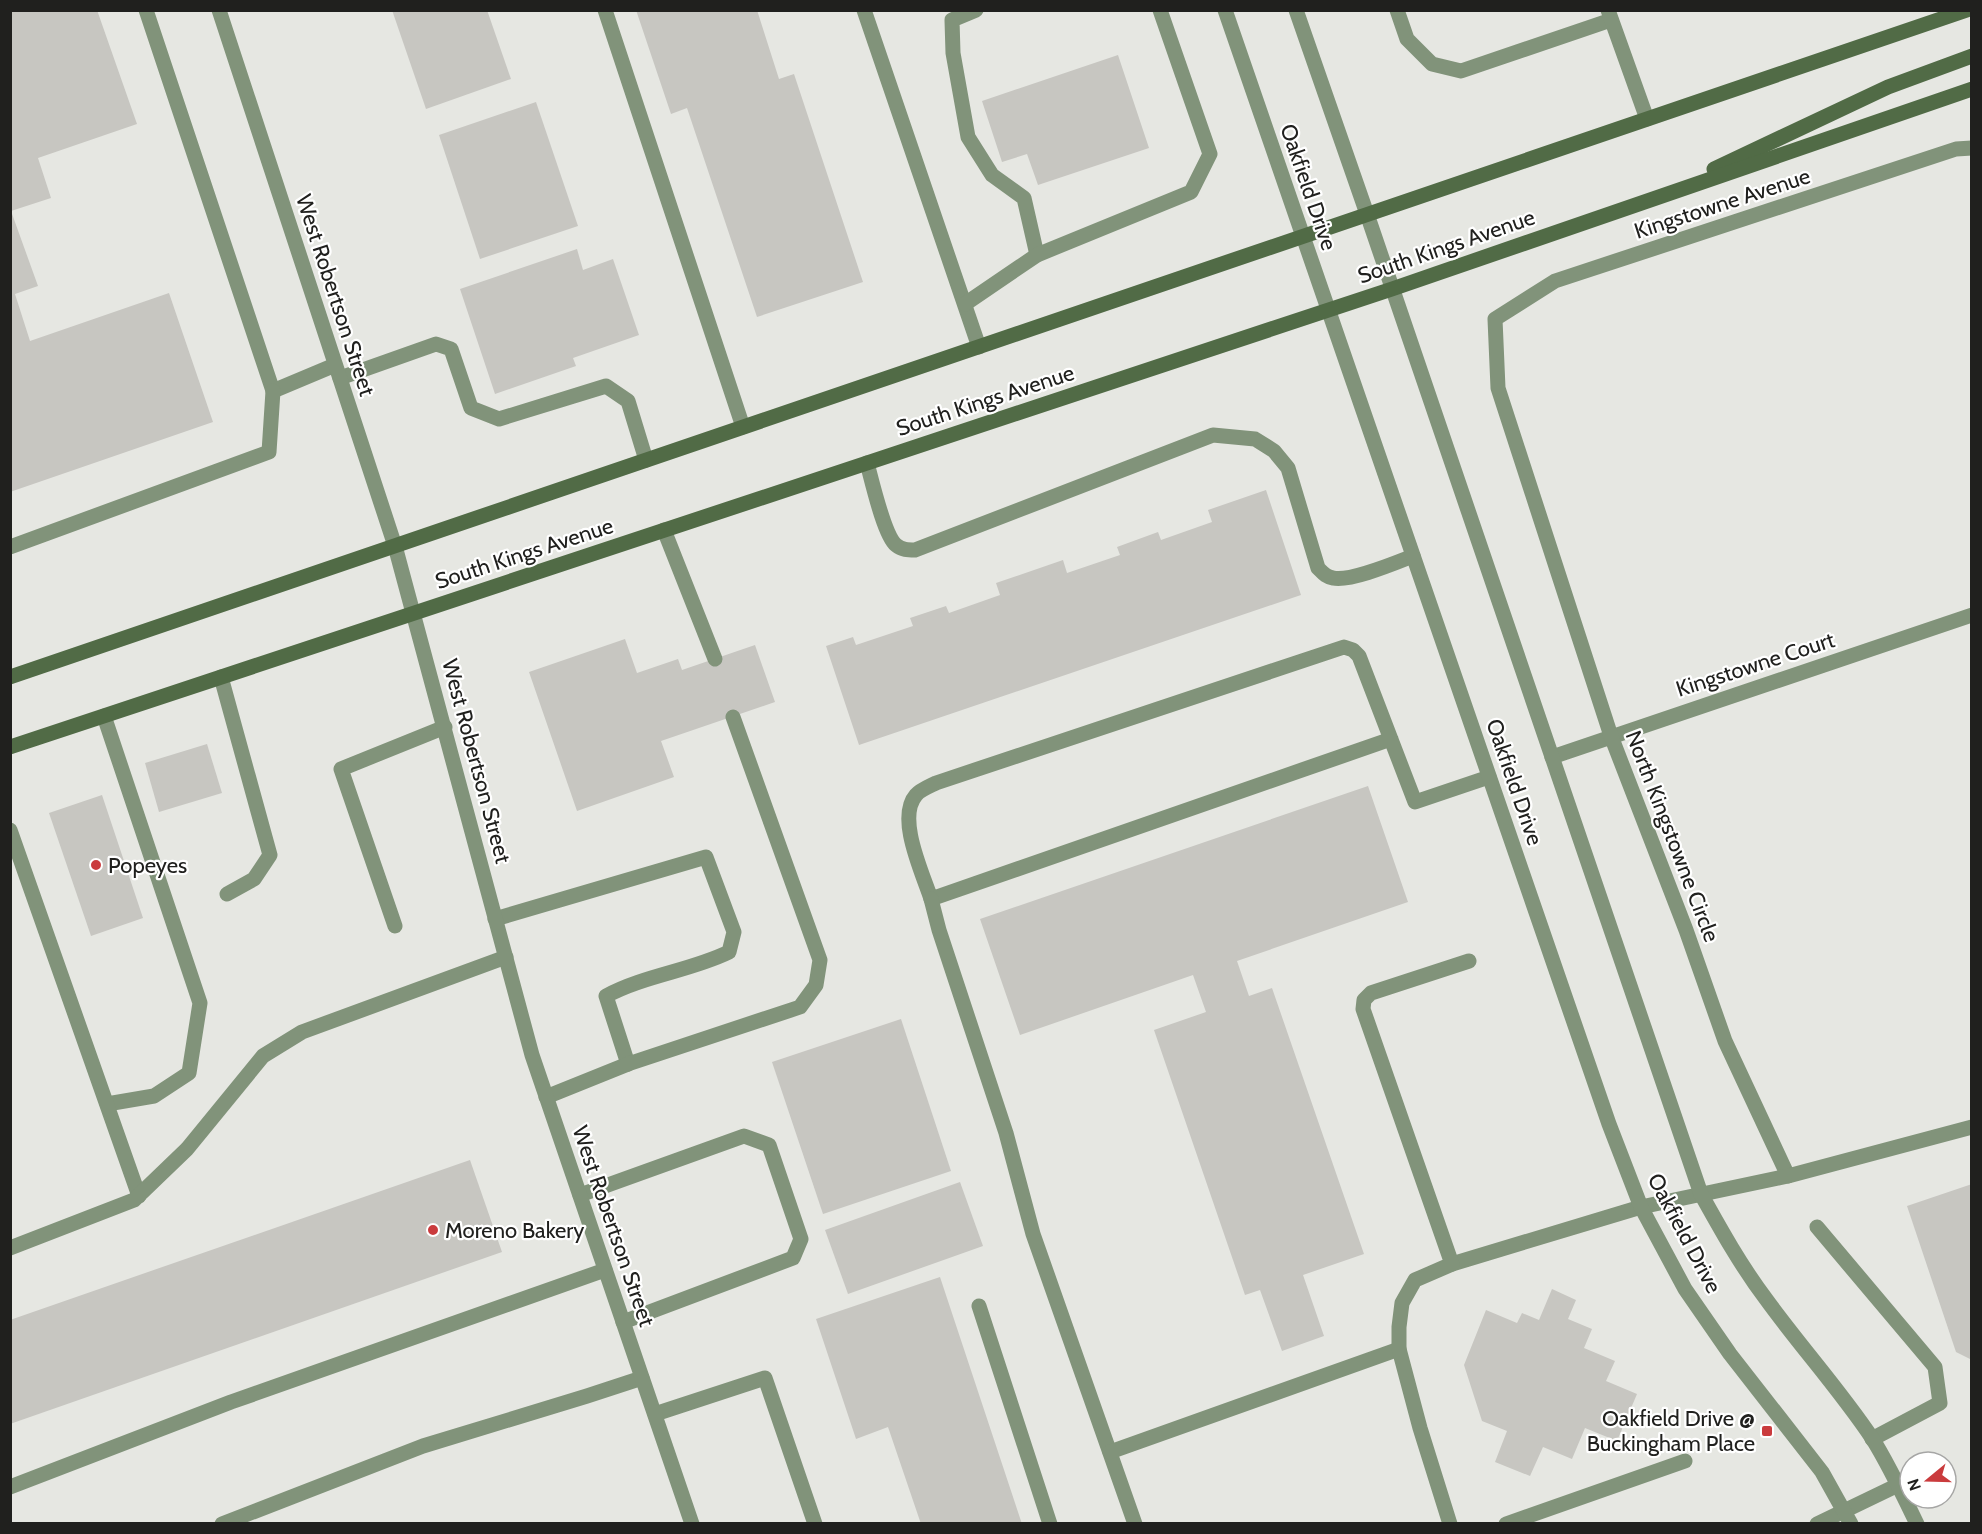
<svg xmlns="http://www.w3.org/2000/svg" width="1982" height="1534" viewBox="0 0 1982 1534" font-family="Cabin,sans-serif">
<rect width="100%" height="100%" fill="#e6e7e2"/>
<!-- building -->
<g fill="#c7c6c1">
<polygon points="10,10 97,10 137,124 38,158 51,198 11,211 38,286 15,294 30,341 169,293 213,422 10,492"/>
<polygon points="392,10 487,10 511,79 426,109"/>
<polygon points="636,10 757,10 779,79 794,74 863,282 757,317 687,108 671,114"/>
<polygon points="1118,55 1149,148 1038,185 1027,154 1002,162 982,101"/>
<polygon points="536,102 578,226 480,259 439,135"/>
<polygon points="577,249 583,270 613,259 639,335 573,358 576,366 495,394 460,289"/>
<polygon points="1266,490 1301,595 859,745 826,646 853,637 856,645 913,626 910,618 946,606 949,613 1000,595 996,583 1063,560 1067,573 1120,555 1117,547 1158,532 1161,540 1212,522 1208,510"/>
<polygon points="625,639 637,673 678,659 682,670 755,645 775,702 661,741 674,777 577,811 529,672"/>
<polygon points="207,744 222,793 159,812 145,763"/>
<polygon points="1368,786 1408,902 1237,961 1249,996 1272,988 1364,1254 1303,1275 1324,1336 1282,1351 1260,1290 1245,1295 1154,1030 1206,1012 1193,975 1020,1035 980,919"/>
<polygon points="102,795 143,918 91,936 49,813"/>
<polygon points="901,1019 951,1171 823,1214 772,1062"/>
<polygon points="470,1160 502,1252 10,1424 10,1320"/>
<polygon points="960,1182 983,1246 848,1294 825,1230"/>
<polygon points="1972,1184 1972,1360 1956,1352 1907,1206"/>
<polygon points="940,1277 1022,1524 921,1524 888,1427 856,1439 816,1319"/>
<polygon points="1552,1289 1576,1300 1568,1319 1592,1329 1584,1348 1615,1361 1606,1381 1637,1394 1617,1441 1585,1428 1572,1459 1543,1447 1530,1476 1495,1462 1507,1431 1482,1421 1464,1365 1486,1310 1517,1323 1522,1313 1539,1320"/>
</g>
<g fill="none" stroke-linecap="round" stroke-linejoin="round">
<!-- service -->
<g stroke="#81937a" stroke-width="15">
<polyline points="146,10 273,391 335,365"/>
<polyline points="605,10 743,427"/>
<polyline points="864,10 979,347"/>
<polyline points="976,10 952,20 953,53 968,137 992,175 1024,198 1037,255"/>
<polyline points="1397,10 1407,39 1432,64 1461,71 1611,20"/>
<polyline points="1608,10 1647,119"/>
<polyline points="965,304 1037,255 1191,192 1210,154 1160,10"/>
<polyline points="340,378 436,344 451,349 471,408 499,419 606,386 628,401 646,460"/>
<path d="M867 463C872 481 884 535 896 545 902 550 908 550 915 550L1213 435 1255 439 1274 451 1288 468 1318 568C1323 573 1326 577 1333 578 1350 582 1395 563 1413 556"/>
<polyline points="664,530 715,659"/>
<polyline points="10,547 269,452 273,391"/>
<polyline points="221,677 270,855 254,879 227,894"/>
<polyline points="104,716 200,1003 189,1073 154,1096 107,1104"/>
<path d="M1391 739 931 899C923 874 896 818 916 795 920 790 930 786 936 783L1344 647 1353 650 1359 656 1415 802 1489 777"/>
<polyline points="10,830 139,1196"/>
<polyline points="931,899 939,930 1006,1133 1033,1234 1135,1524"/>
<path d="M495 919 706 857 734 932 729 952C690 971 645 975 606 996L628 1064"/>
<polyline points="395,926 341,769 445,727"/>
<polyline points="546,1097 628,1064 800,1007 816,985 820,960 733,717"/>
<polyline points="580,1195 744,1136 769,1145 801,1239 793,1258 623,1322"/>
<polyline points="1817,1227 1935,1367 1940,1403 1872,1439"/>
<polyline points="10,1248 134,1200 187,1149 263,1056 302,1032 506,957"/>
<polyline points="1452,1264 1641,1207"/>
<polyline points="979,1306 1050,1524"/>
<polyline points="655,1414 765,1378 815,1524"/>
<polyline points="1110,1452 1399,1349"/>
<polyline points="10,1487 231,1402 605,1270"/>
<polyline points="222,1524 423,1446 587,1396 642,1378"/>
<polyline points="1450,1524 1420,1428 1399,1349 1399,1327 1402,1303 1415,1280 1452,1264 1363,1009 1364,1000 1371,993 1469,961"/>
<polyline points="1506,1524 1685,1461"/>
</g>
<!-- minor -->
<g stroke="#81937a" stroke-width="15">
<polyline points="219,10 395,546 532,1055 692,1524"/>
<polyline points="1552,757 1972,615"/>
<polyline points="1788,1176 1725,1041 1686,930 1611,736 1498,388 1495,319 1555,281 1956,149 1972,148"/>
<polyline points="1641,1207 1788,1176 1972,1127"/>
<polyline points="1817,1524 1898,1485"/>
</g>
<!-- tertiary -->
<g stroke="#81937a" stroke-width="15">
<polyline points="1225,10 1609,1124 1641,1207 1685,1289 1730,1354 1822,1472 1851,1524"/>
<path d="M1296 10 1367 214 1701 1194C1721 1230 1741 1266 1766 1299 1800 1346 1840 1390 1872 1438 1889 1465 1903 1495 1917 1524"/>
</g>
<!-- secondary -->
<g stroke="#516b46" stroke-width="15">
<polyline points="1714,169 1888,87 1972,56"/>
<polyline points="10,677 1967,10"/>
<polyline points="10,747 1392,289 1972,89"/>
</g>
</g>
<!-- markers -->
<g fill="#ca3b3d" stroke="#fff" stroke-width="2">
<circle cx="96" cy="865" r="6"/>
<circle cx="433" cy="1230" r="6"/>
<rect x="1761" y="1425" width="12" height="12" rx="3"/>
</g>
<g text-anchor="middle" stroke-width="4.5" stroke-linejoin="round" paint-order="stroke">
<!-- street labels -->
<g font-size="22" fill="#20201e" stroke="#fff">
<text transform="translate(1309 187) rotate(71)" y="8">Oakfield Drive</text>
<text transform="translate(1722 203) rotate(-18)" y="8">Kingstowne Avenue</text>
<text transform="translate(1446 246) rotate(-19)" y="8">South Kings Avenue</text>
<text transform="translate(336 295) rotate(72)" y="8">West Robertson Street</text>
<text transform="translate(985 400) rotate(-18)" y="8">South Kings Avenue</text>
<text transform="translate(524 553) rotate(-18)" y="8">South Kings Avenue</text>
<text transform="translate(1755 664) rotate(-18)" y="8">Kingstowne Court</text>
<text transform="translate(477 761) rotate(75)" y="8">West Robertson Street</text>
<text transform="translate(1515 782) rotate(71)" y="8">Oakfield Drive</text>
<text transform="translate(1673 836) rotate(69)" y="8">North Kingstowne Circle</text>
<text transform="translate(614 1226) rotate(71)" y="8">West Robertson Street</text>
<text transform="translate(1685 1233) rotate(62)" y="8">Oakfield Drive</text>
</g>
<!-- poi labels -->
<g font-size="22" fill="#20201e" stroke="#fff" text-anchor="start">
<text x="108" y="873">Popeyes</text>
<text x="445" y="1238">Moreno Bakery</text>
<text x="1755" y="1426" text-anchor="end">Oakfield Drive @<tspan x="1755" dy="25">Buckingham Place</tspan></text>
</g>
</g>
<!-- border -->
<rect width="1982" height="1534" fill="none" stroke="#20201e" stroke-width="24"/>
<!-- north arrow -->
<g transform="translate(1928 1480) rotate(251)"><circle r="28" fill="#ffffff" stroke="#a6a6a5" stroke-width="1.5"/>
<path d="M0-4.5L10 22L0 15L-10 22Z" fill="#ca3b3d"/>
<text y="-9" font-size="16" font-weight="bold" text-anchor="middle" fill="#20201e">N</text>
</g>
</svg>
